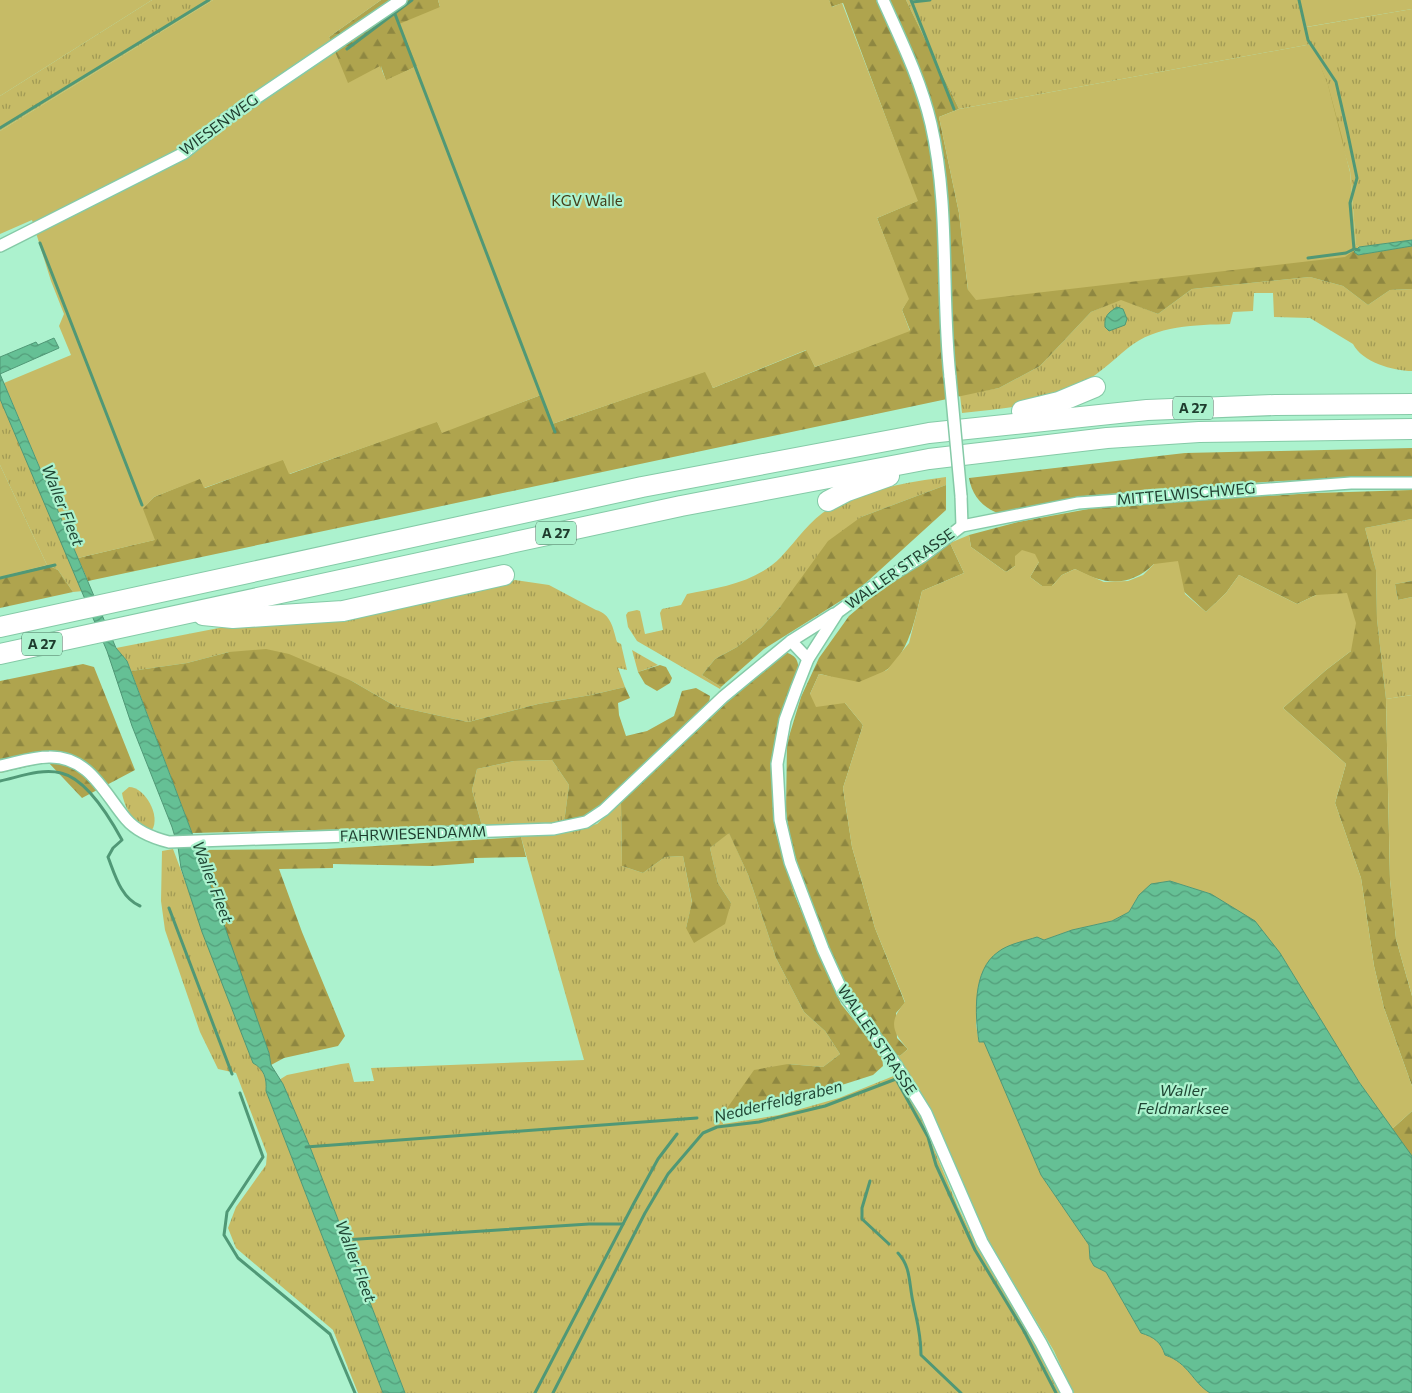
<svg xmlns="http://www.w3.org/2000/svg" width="1412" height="1393" viewBox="0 0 1412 1393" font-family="Commissioner,sans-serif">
<defs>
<pattern id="grass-tufts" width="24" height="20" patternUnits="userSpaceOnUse" patternTransform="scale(1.25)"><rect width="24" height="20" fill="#c6bb66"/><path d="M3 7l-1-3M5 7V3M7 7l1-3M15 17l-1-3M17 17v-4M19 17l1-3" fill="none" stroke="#a09954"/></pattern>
<pattern id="forest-firs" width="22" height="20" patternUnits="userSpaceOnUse" patternTransform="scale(1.25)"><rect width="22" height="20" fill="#afa44e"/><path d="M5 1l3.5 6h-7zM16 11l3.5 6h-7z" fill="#8e8741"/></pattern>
<pattern id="water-waves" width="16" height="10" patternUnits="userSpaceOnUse" patternTransform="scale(1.25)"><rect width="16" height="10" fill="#65c095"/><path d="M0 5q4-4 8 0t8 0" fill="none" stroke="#539d7a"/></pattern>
</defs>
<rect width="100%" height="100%" fill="#acf2ce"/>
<!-- grass -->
<g fill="url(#grass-tufts)">
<polygon points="152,0 213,0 0,131 0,96"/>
<polygon points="906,0 1298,0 1307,27 1412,9 1412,240 1359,247 1356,245 1350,171 1312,44 959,109"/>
<path d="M1310 277 1343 286 1368 305 1390 290 1412 289V371C1393 371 1362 362 1353 344L1310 318 1274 317 1273 293H1254L1253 311 1233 312 1230 324C1196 325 1156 325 1128 348 1110 363 1094 378 1073 389 1039 407 999 409 962 413L960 395 999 388 1040 366 1091 312 1121 299 1158 314 1192 289Z"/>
<polygon points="0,399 83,591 73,592 58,570 47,565 0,465"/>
<path d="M946 477V485L861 517 761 628 737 647 715 659 702 675 721 687 720 689 637 641 628 627 626 615 628 612 637 610 640 611 645 634 663 630 660 613 662 609 681 605 687 594C720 588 757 582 781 557 798 539 810 519 832 507 866 489 909 482 946 477Z"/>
<polygon points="1412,519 1412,581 1395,584 1398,600 1412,597 1412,695 1386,699 1377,619 1376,570 1365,528"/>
<path d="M515 580 549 585 596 610C611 614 613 628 617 642L621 644 627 670 618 668 625 687 591 695 538 704 468 722 395 706 352 681 229 652 187 663 131 671 127 661 116 648 229 626 380 610Z"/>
<polygon points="632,650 658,665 638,672"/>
<polygon points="552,760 569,785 564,823 482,826 472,790 477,769 514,761"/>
<path d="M129 787C145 787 161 816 152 830 136 830 124 807 122 793Z"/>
<polygon points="621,802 622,866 643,873 665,857 683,856 692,903 686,928 731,903 718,883 710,848 729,832 749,877 776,958 804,1012 825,1031 840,1054 823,1067 788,1064 723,1114 723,1124 779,1115 839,1098 896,1075 921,1118 958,1207 978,1248 1023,1323 1060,1393 405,1393 310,1147 283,1084 279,1080 287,1075 341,1064 349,1063 354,1082 374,1081 371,1068 584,1060 521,837 565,831 597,824"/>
<path d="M173 849 253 1062C264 1069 267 1078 266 1091L383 1393H358L333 1330 236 1248 228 1228 236 1207 266 1165 267 1154 236 1073 218 1069 200 1032 165 930 161 901 162 851Z"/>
</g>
<!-- forest -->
<g fill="url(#forest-firs)">
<polygon points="381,0 438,0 440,7 417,66 386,81 381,66 441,416 329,37"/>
<polygon points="829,0 906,0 959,109 939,117 959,213 968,290 1320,65 1328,85 1343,141 1348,246 1358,255 1412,246 1412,289 1390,290 1368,305 1343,286 1310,277 1192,289 1158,314 1121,300 1091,312 1040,366 999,388 88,581 78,558 154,540 142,509 154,497 200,478 205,488 283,459 290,474 437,421 442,432 541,395 552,424 706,371 713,388 807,350 815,367 910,330 902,310 908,299 877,218 917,201 843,3 831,7"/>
<path d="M1412 448V478L1279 481 1084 496 1000 514C983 508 972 496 969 478L1185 453Z"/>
<polygon points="946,485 946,510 858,590 764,649 721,687 702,675 715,659 737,647 761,628 780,607 828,541 861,517"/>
<path d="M1412 490V519L1365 528 1376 570 1377 619 1386 699 1390 880 1396 939 1412 996V1086L1384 1008 1374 966 1361 878 1335 803 1346 764 1283 708 1326 670 1351 651 1316 595 1297 604 1239 575 1226 593 1206 612 1154 564C1129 588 1104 585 1075 569L1062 575 1052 586H1042L1030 577 1039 562 1015 566 1006 572 971 547 969 535 1018 522 1110 505 1316 493Z"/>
<path d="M950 543 964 573 922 591C912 630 906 671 861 682 849 684 831 676 819 674L810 694 845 703 863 725 843 788 852 847 875 928 905 1003 896 1013 897 1038 908 1049 900 1056 894 1054 856 1001 837 968 802 878 790 839 786 811 787 743 801 697 819 658 849 616 880 590Z"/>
<polygon points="47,565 58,570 73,592 0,608 0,577"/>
<polygon points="1412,581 1412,597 1398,600 1395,584"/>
<polygon points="266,649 289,654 352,681 395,706 468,722 538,704 591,695 625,687 630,698 618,703 619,715 626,736 647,731 674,716 682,691 696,688 710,696 709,704 593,814 564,823 569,785 552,760 514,761 477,769 472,790 482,826 192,833 131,671 187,663 229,652"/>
<path d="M785 652C797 656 798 660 799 672L774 765 773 796 776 833 795 896 841 1004 882 1055 883 1066 873 1075 795 1100 723 1114 754 1070 788 1064 823 1067 840 1054 825 1031 804 1012 776 958 749 877 729 833 710 848 718 883 731 903 725 924 694 943 686 928 692 902 683 856 665 857 643 873 622 866 621 802 767 665Z"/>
<polygon points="83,664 94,667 135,770 82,798 48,762 0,773 0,681"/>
<polygon points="660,665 666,667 672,678 670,683 657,691 645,684 638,672"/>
<polygon points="521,837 526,857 474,858 474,863 432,866 333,864 333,868 279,869 302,932 345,1036 338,1046 284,1058 271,1065 269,1053 196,850 326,849"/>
<polygon points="1412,1111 1412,1156 1391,1130"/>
</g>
<!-- green -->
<g fill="#c6bb66">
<polygon points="0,0 152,0 0,96"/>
<polygon points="213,0 381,0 329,37 348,83 380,66 386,80 417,66 399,24 440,7 438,0 829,0 832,7 842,3 918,201 877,218 909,299 902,310 910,331 815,367 806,350 713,388 705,372 552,424 541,395 442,433 437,422 289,474 283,460 204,488 200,479 154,497 143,509 155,540 78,558 4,383 71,355 59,326 64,314 51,281 32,220 0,234 0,131"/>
<polygon points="1298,0 1412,0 1412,9 1306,27"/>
<polygon points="1312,44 1328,85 1350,172 1356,245 1359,247 1345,257 976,300 968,290 959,213 939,117 959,109"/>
<polygon points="0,465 47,565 0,577"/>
<path d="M969 535 971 547 1006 572 1015 566V556L1022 550 1035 554 1039 562 1030 577 1042 586H1052L1062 575 1075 569 1104 582 1128 581 1143 575 1154 564 1178 561 1185 594 1206 612 1226 593 1239 575 1297 604 1316 595 1347 593 1356 623 1351 651 1326 670 1283 708 1346 764 1335 803 1361 878 1374 966 1384 1008 1412 1086V1111L1391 1130 1331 1039 1280 953 1211 894 1170 881 1151 885 1139 895 1129 912 1112 921 1072 930 1044 940 978 998 976 1025 979 1042 984 1041 1041 1175 1089 1245 1090 1259 1094 1266 1106 1272 1141 1333C1154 1337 1161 1342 1165 1355 1189 1363 1192 1382 1210 1393H1073L1054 1351 990 1243 967 1196 933 1113 894 1054 900 1056 908 1049C891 1031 889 1021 905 1002L875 928 852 847 843 788 863 725 845 703 816 707 810 694 819 674 859 682 887 670 909 643 922 591 964 573 950 543Z"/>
<polygon points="1412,695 1412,996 1396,939 1390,880 1386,699"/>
</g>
<!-- water -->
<g fill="url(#water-waves)" stroke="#509876">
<polygon points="1412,240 1412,246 1358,255 1354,252 1359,247"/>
<path d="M1117 307 1123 309 1127 319 1125 325 1109 331 1105 327C1104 316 1108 313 1117 307Z"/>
<path d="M54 338 59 348 0 374 116 648 127 661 192 833 269 1053 271 1065 283 1084 310 1147 405 1393H383L266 1091C267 1078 264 1069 253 1063L202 932 181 868 178 847 172 827 132 726 107 651 0 399V357L36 342 38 345Z"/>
<path d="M1170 881 1211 894 1255 921 1280 953 1359 1082 1412 1156V1393H1210C1192 1382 1189 1363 1165 1355 1161 1342 1154 1337 1141 1333L1106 1272 1094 1266 1090 1259 1089 1245 1041 1175 984 1042H979C975 1015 972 970 998 952 1008 944 1025 941 1037 937L1044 940 1072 930 1112 921 1129 912 1139 895 1151 884Z"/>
</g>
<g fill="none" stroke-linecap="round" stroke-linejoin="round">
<!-- stream -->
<g stroke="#509876" stroke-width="3">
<polyline points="911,0 954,109"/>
<polyline points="1299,0 1308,40 1336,82 1347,130 1357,178 1350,203 1354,249 1359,250"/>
<polyline points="912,2 930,0"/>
<polyline points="395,14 555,432"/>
<polyline points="347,49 412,0"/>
<polyline points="0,128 209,0"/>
<polyline points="40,243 142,505"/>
<polyline points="1308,258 1346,253 1354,249"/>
<polyline points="0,578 55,565"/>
<path d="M0 781C19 777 42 768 61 773 87 779 110 818 122 840L113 848 108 857C115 875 121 898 140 906"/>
<polyline points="169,908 232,1074"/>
<polyline points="240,1093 263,1157 227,1212 224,1235 238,1258 330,1334 355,1393"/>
<polyline points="306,1147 697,1118"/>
<polyline points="870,1181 862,1208 862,1219 889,1244"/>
<polyline points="344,1240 589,1224 623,1224"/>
<path d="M898 1253C910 1266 909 1280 912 1297 916 1319 921 1331 921 1355L961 1393"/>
<polyline points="535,1393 634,1203 658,1159 677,1134"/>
<polyline points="553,1393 645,1213 668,1174 703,1133 717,1127 759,1122 825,1106 896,1079 928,1137 936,1165 975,1250 1024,1331 1056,1393"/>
</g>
<!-- minor casing -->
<g stroke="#85caa7" stroke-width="14">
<g id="minor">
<path d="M883 0C901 40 921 81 931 124 950 206 941 294 950 377"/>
<polyline points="0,246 184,153 227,118 401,0"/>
<polyline points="961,496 962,526"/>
<polyline points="791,641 808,659"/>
<path d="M0 766C15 763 33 757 49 757 89 756 104 793 126 819 137 832 153 838 169 842L553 829 586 822 604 810 723 697 791 641 834 614"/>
<polyline points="1067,1393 1041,1343 982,1242 926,1113 896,1065 843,993 823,949 790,862 780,820 777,764 785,720 797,687 808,659 838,612 872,587 923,556 962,526 1078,503 1351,483 1412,483"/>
</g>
</g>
<!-- motorway casing -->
<g stroke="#85caa7" stroke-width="22">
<g id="motorway">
<polyline points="1022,411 1059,402 1095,387"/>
<polyline points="828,501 847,491 889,476"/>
<polyline points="203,615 233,618 343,611 504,575"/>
<polyline points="0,627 642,487 929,433 1147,410 1275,405 1412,404"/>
<polyline points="0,654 681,506 929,459 1107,438 1199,432 1412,429"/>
</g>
</g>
<!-- minor -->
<use href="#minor" stroke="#fff" stroke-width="11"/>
<!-- motorway -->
<use href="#motorway" stroke="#fff" stroke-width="20"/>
<!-- minor-bridge casing -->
<g stroke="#85caa7" stroke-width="14" stroke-linecap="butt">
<polyline id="minor-bridge" points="950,377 961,496"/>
</g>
<!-- minor-bridge -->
<use href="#minor-bridge" stroke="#fff" stroke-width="11"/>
</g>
<g text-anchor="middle" stroke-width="4.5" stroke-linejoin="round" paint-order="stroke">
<!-- shield labels -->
<g fill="#acf2ce" stroke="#49725d" stroke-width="1">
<rect x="1173" y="396.5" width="40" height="23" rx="4"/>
<rect x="536" y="521.5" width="40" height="23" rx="4"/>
<rect x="22" y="632.5" width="40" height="23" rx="4"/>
</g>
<g font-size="14" font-weight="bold" fill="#1e3b2d">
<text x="1193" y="413">A 27</text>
<text x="556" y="538">A 27</text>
<text x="42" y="649">A 27</text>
</g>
<!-- street labels -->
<g font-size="15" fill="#1e3b2d" stroke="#acf2ce">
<text transform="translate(219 125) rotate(-36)" y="5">WIESENWEG</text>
<text transform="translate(1186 494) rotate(-5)" y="5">MITTELWISCHWEG</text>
<text transform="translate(900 569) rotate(-35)" y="5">WALLER STRASSE</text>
<text transform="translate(413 834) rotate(-2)" y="5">FAHRWIESENDAMM</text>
<text transform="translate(877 1040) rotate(56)" y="5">WALLER STRASSE</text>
</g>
<!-- park labels -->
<g font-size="15" fill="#45401b" stroke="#acf2ce">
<text x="587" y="206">KGV Walle</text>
</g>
<!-- water labels -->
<g font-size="16" font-style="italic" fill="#204735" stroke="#acf2ce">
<text transform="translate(63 505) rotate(68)" y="6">Waller Fleet</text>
<text transform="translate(213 882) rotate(69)" y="6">Waller Fleet</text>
<text x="1183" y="1096">Waller<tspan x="1183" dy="18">Feldmarksee</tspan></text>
<text transform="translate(778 1101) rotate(-14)" y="6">Nedderfeldgraben</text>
<text transform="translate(356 1261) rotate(69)" y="6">Waller Fleet</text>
</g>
</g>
</svg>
